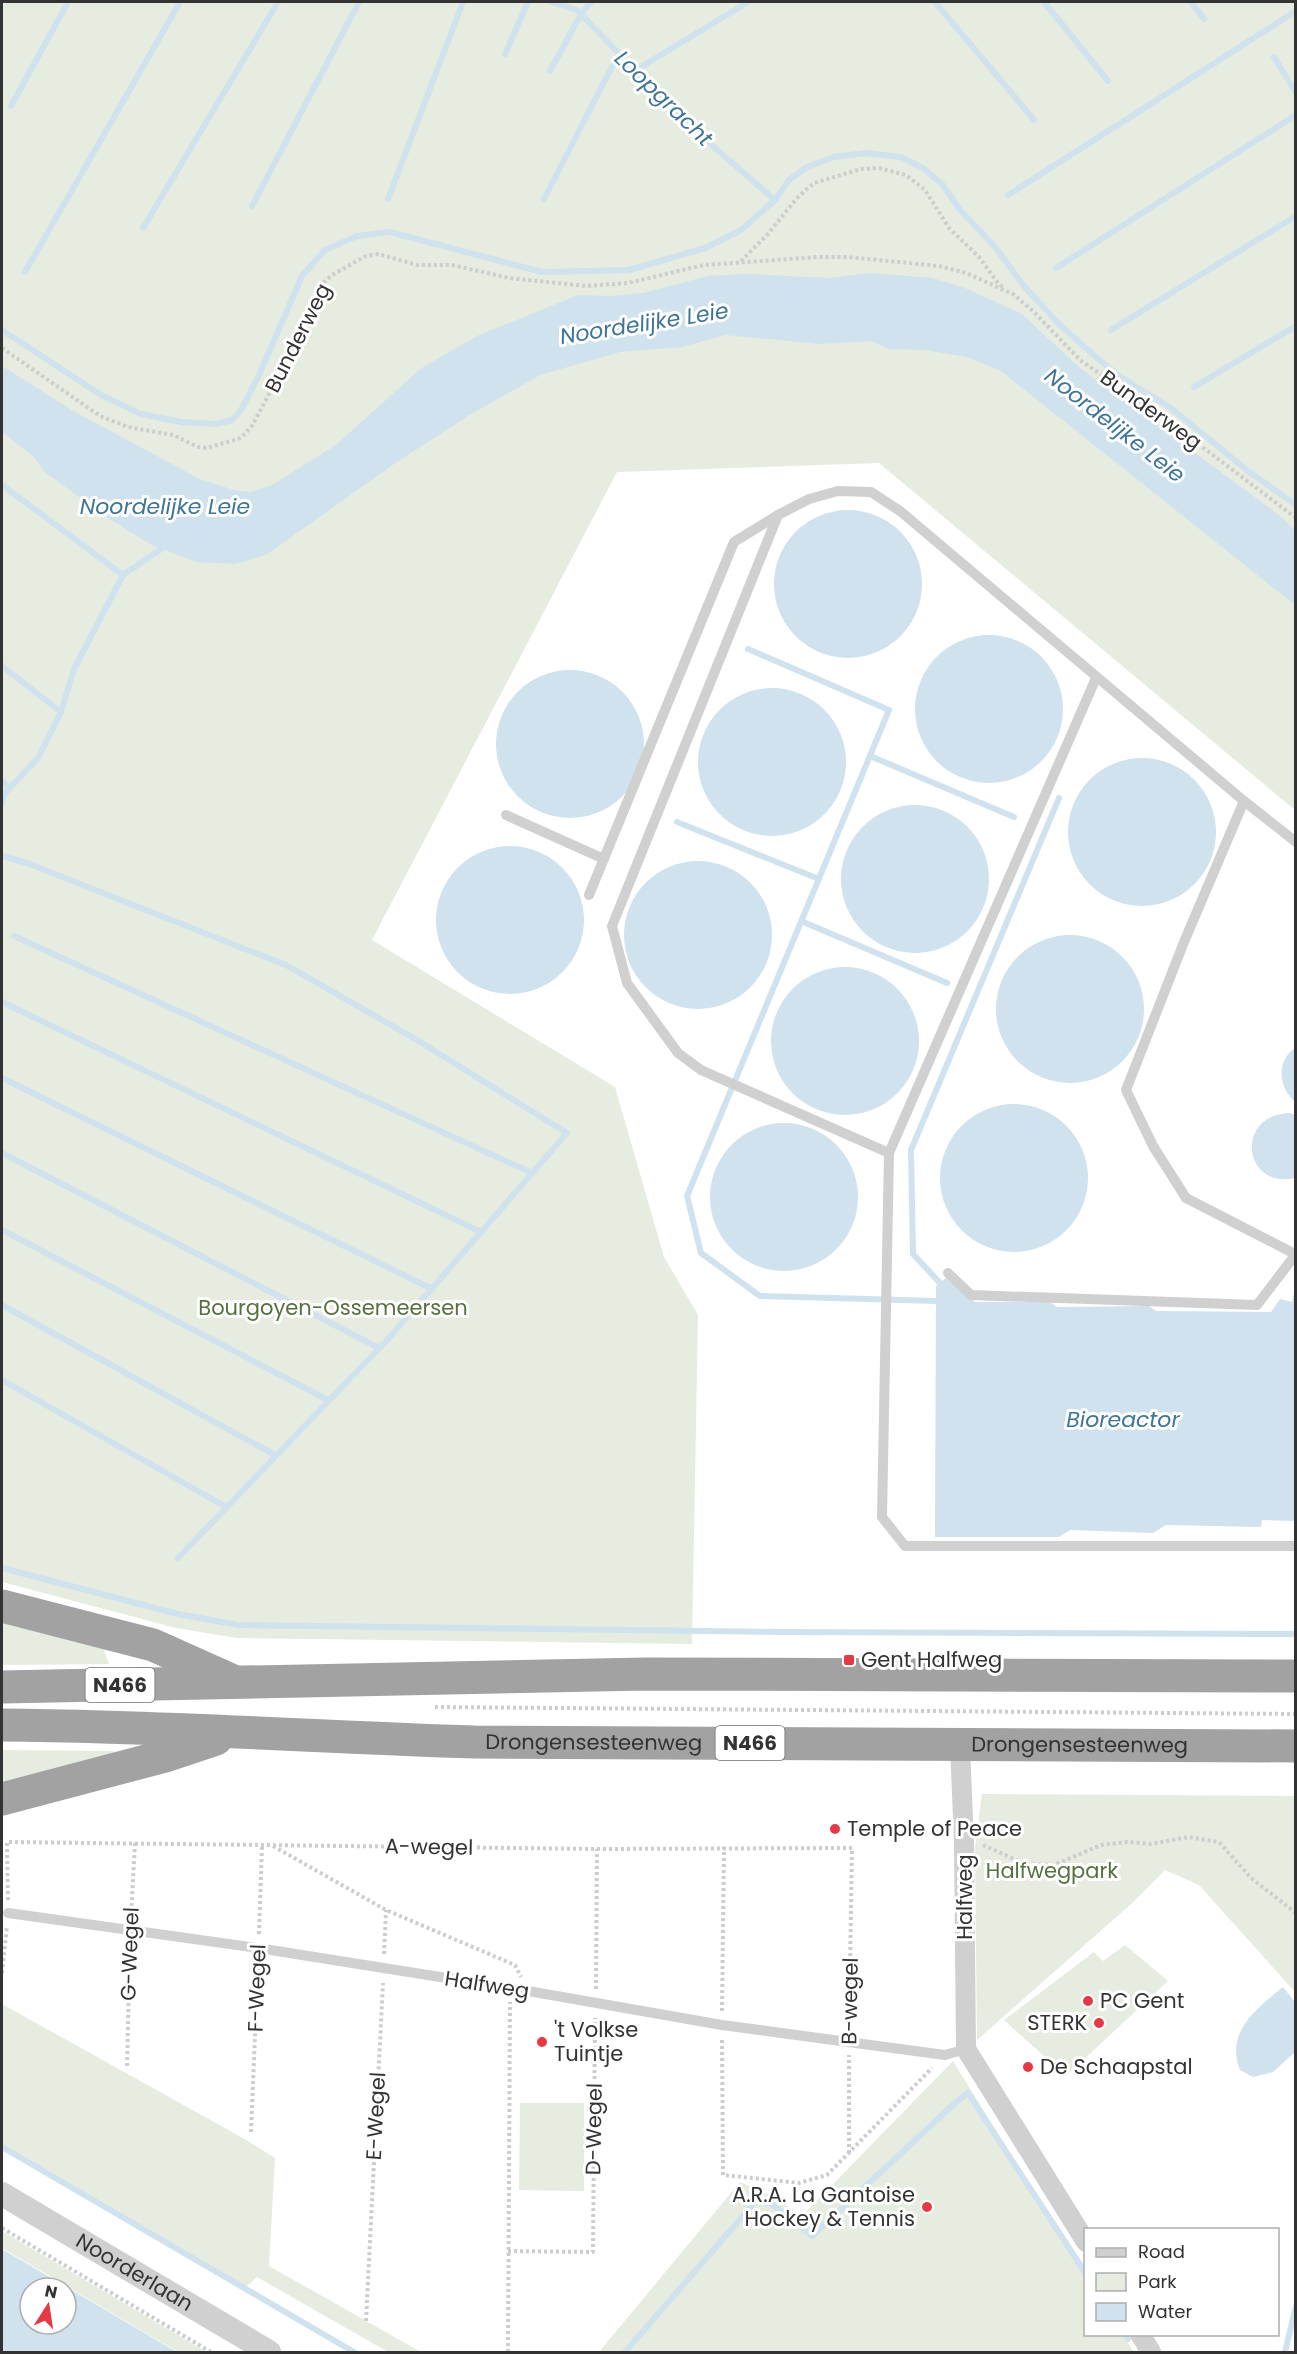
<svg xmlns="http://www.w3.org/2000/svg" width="1297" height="2354" viewBox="0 0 1297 2354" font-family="Poppins,sans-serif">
<rect width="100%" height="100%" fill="#fff"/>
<!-- green -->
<g fill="#e6ecdf">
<polygon points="2,2 1295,2 1295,810 879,463 617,472 372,940 615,1087 664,1257 698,1315 692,1644 237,1638 176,1628 2,1582"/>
<polygon points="2,1606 97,1630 109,1664 2,1665"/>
<polygon points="2,1750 112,1751 122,1754 2,1787"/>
<polygon points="982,1794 1295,1796 1295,1992 1199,1885 1165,1870 1130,1905 977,2040 975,1848"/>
<polygon points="1125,1945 1168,1981 1066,2076 1004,2020 1094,1952 1103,1961"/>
<polygon points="2,2004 241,2137 275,2158 269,2266 421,2352 388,2352 257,2277 245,2288 2,2148"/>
<polygon points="953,2061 1085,2275 1086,2334 1123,2335 1134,2352 599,2352 740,2182 775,2197 801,2217"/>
<polygon points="520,2103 584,2103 584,2191 519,2190"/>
<polygon points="2,2231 188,2341 207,2352 178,2352 2,2248"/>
</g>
<!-- water -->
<g fill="#cfe2ee" fill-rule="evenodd">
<polygon points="869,273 933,278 965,288 1022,314 1080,368 1279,515 1295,530 1295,605 1001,371 967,357 925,350 888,349 872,341 820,344 725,335 682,347 620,352 540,375 468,416 397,462 266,555 235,564 196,562 150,544 103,515 45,472 33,456 2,432 2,366 75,412 202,480 234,490 251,492 272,485 336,445 420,369 477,336 578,295 610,296 643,293 708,276 746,274 831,278"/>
<circle cx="848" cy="584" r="74"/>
<circle cx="989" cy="709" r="74"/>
<circle cx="570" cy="744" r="74"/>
<circle cx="772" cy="762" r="74"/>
<circle cx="1142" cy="832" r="74"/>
<circle cx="915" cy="879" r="74"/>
<circle cx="510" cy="920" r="74"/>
<circle cx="698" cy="935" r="74"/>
<circle cx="1070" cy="1009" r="74"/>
<circle cx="845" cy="1041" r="74"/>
<path d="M1295 1048V1102C1279 1088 1275 1062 1295 1048Z"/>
<circle cx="1014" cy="1178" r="74"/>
<path d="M1290 1113 1295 1115V1178C1244 1190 1233 1115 1290 1113Z"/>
<circle cx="784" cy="1197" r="74"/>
<polygon points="947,1277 975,1302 1050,1302 1057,1307 1149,1306 1156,1311 1271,1312 1280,1299 1292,1302 1295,1288 1295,1521 1262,1520 1261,1527 1166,1525 1153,1533 1070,1530 1059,1537 935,1537 936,1286"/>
<path d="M1283 1987 1295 2002V2052L1273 2072 1253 2077 1240 2070C1225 2032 1256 2009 1283 1987Z"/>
<path d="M2 2249 177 2352H2ZM30 2288H66V2324H30Z"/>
</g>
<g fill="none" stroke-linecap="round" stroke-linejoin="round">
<!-- stream -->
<g stroke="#cfe2ee" stroke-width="6">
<polyline points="551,2 577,10 683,120 775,200"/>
<polyline points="935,2 1034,120"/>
<polyline points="1044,2 1108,81"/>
<polyline points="1191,2 1204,19"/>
<polyline points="505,54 528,2"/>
<polyline points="1274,57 1296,93"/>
<polyline points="636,70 748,2"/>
<polyline points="550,71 581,14 591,2"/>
<polyline points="11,106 68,2"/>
<polyline points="1008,195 1296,11"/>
<polyline points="388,199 463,2"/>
<polyline points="544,199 619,53"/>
<polyline points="252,206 359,2"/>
<polyline points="143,228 278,2"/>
<polyline points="1056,268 1296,115"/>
<polyline points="25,272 180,2"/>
<polyline points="2,330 101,395 141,414 181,422 216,424 232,420 241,410 259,375 302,276 325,250 357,236 390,232 542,272 629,270 705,248 741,230 775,200 789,180 807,167 834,157 866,153 901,157 923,168 942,184 961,211 996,248 1023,285 1059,324 1097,358 1119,376 1171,408 1248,471 1296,505"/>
<polyline points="1111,330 1296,216"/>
<polyline points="1194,387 1296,326"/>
<polyline points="2,485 123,575"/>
<polyline points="748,649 889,710 687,1196 701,1253 760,1296 936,1301"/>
<polyline points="2,666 61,712"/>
<polyline points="870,756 1014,817"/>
<polyline points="2,781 10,788"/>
<polyline points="2,804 3,795 38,758 61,712 74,669 123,575 167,545"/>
<polyline points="677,822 819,879"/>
<polyline points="2,856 27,863 288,966 417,1040 567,1133 388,1339 178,1558"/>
<polyline points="801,921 947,983"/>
<polyline points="14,936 532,1173"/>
<polyline points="2,1002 481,1232"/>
<polyline points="2,1078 432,1289"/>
<polyline points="2,1153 379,1348"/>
<polyline points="2,1230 328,1400"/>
<polyline points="940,1283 913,1254 911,1150 1059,798"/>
<polyline points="2,1305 275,1455"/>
<polyline points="2,1380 226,1507"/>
<polyline points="2,1568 178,1614 238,1625 784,1632 1296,1634"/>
<polyline points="2,2147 354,2352"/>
<polyline points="1125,2334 1128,2339"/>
<polyline points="625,2352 755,2202 772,2204 812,2236 955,2103 968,2093 1086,2274"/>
<polyline points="1285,2352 1296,2306"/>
</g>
<!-- path -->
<g stroke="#cdcdcd" stroke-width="4" stroke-dasharray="3 3" stroke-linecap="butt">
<polyline points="741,261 768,234 797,198 814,183 861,169 879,168 906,175 925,190 949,228 979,257 998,283 1004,288"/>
<polyline points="2,348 100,416 128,427 173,435 198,447 207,448 241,438 252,426 277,379 321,285 332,275 366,256 378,254 417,265 452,265 509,278 586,286 628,283 704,265 818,257 848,257 939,266 966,273 1013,294 1035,313 1080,360 1164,418 1296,518"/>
<polyline points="435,1707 1296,1714"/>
<polyline points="983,1845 1025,1864 1054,1865 1101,1845 1127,1842 1151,1844 1188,1837 1219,1842 1251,1878 1296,1913"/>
<polyline points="273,1846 386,1910 515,1965 521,1977"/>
<polyline points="8,1900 7,1842 597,1849 852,1848 849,2029"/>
<polyline points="131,1918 135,1843"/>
<polyline points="259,1934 262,1845"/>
<polyline points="384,1954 386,1910"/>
<polyline points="2,1973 7,1926"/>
<polyline points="596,1989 597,1849"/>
<polyline points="722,2011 724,1847"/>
<polyline points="722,2040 723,2175 799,2183 827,2175 932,2068"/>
<polyline points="127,2066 130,1943"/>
<polyline points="251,2132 258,1963"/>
<polyline points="849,2153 849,2055"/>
<polyline points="2,2228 211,2352"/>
<polyline points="508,2251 593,2252 595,2018"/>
<polyline points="366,2321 383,1983"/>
<polyline points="508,2352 510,2002"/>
</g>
<!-- service -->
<g stroke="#d0d0d0" stroke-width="10">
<polyline points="778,515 612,926 627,983 678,1053 701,1070 889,1153"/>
<polyline points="1096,678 889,1153 882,1517 905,1546 1296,1546"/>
<polyline points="1244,801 1296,842"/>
<polyline points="506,815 604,859"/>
<polyline points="589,895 734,542 778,515 809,499 838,491 871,492 900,511 1244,801 1184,942 1126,1090 1153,1146 1186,1198 1295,1254"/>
<polyline points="948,1273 971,1295 1257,1305 1296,1254"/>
<polyline points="8,1913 258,1948 528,1991 722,2025 945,2055 966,2049"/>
</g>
<!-- minor -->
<g stroke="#d0d0d0" stroke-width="20">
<polyline points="960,1745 964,1843 966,2049 1086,2242"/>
<polyline points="1140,2334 1151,2352"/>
</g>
<!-- tertiary -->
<path stroke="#d0d0d0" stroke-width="24" id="s1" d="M2 2194 269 2352"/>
<!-- trunk -->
<g stroke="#a2a2a2" stroke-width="33">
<polyline points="2,1606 153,1645 229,1679"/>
<polyline points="2,1687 646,1674 1296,1676"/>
<path id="s2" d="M2 1725C160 1726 317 1737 475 1742L1296 1746"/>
<polyline points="2,1799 165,1756 216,1739"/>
</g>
</g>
<!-- markers -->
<g fill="#e63946" stroke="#fff" stroke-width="2">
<rect x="843" y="1654" width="12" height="12" rx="3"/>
<circle cx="835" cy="1829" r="6"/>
<circle cx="1088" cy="2001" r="6"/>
<circle cx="1099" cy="2023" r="6"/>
<circle cx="542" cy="2042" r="6"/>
<circle cx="1028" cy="2067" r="6"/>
<circle cx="927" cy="2207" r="6"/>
</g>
<g text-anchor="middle" stroke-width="6" stroke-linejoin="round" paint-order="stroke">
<!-- shield labels -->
<g fill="#fff" stroke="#707070" stroke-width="1.5">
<rect x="85.5" y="1668" width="69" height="34" rx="4.5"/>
<rect x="715.5" y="1726" width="69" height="34" rx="4.5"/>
</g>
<g font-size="20" font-weight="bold" fill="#333">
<text x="120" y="1692">N466</text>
<text x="750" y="1750">N466</text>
</g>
<!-- street labels -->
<g font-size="21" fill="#333" stroke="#fff">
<text transform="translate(298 338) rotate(-63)" y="7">Bunderweg</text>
<text transform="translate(1151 410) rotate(36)" y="7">Bunderweg</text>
<text dy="7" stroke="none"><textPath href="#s2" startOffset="592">Drongensesteenweg</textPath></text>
<text dy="7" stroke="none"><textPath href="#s2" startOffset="1078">Drongensesteenweg</textPath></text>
<text transform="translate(429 1847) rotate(1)" y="7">A-wegel</text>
<text transform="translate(965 1897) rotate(-90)" y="7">Halfweg</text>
<text transform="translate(130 1954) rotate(-88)" y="7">G-Wegel</text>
<text transform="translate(487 1985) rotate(9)" y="7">Halfweg</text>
<text transform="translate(257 1988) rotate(-88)" y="7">F-Wegel</text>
<text transform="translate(850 2001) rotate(-89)" y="7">B-wegel</text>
<text transform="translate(376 2116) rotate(-87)" y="7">E-Wegel</text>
<text transform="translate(594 2129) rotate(-89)" y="7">D-Wegel</text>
<text dy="7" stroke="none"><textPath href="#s1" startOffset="154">Noorderlaan</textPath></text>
</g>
<!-- park labels -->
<g font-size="21" fill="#56703f" stroke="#fff">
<text x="333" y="1315">Bourgoyen-Ossemeersen</text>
<text x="1052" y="1878">Halfwegpark</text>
</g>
<!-- poi labels -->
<g font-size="21" fill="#333" stroke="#fff" text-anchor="start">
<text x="861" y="1667">Gent Halfweg</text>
<text x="847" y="1836">Temple of Peace</text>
<text x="1100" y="2008">PC Gent</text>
<text x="1087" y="2030" text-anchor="end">STERK</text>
<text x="554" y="2037">'t Volkse<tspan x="554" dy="24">Tuintje</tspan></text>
<text x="1040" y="2074">De Schaapstal</text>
<text x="915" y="2202" text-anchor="end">A.R.A. La Gantoise<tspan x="915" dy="24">Hockey &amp; Tennis</tspan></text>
</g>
<!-- water labels -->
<g font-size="22" font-style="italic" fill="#3f7597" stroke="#fff">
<text transform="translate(664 98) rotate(44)" y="8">Loopgracht</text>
<text transform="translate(644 323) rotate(-9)" y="8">Noordelijke Leie</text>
<text transform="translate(1115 425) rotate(38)" y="8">Noordelijke Leie</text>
<text x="165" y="514">Noordelijke Leie</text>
<text x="1123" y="1427">Bioreactor</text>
</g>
</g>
<!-- border -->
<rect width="1297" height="2354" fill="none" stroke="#333333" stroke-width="6"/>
<!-- legend -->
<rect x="1084" y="2228" width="195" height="108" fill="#ffffff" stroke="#adadad" stroke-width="1.5"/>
<rect x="1096" y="2248" width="30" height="9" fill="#d0d0d0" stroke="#adadad" stroke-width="1.5"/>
<text x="1138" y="2258" font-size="18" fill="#333333">Road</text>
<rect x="1096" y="2273" width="30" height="18" fill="#e6ecdf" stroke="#adadad" stroke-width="1.5"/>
<text x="1138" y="2288" font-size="18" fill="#333333">Park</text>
<rect x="1096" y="2303" width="30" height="18" fill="#cfe2ee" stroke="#adadad" stroke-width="1.5"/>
<text x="1138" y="2318" font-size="18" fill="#333333">Water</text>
<!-- north arrow -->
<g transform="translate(48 2306) rotate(12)"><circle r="28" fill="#ffffff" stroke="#adadad" stroke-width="1.5"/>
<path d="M0-4.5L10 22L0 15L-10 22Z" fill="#e63946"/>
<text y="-9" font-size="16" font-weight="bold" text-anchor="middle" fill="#333333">N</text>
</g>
</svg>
